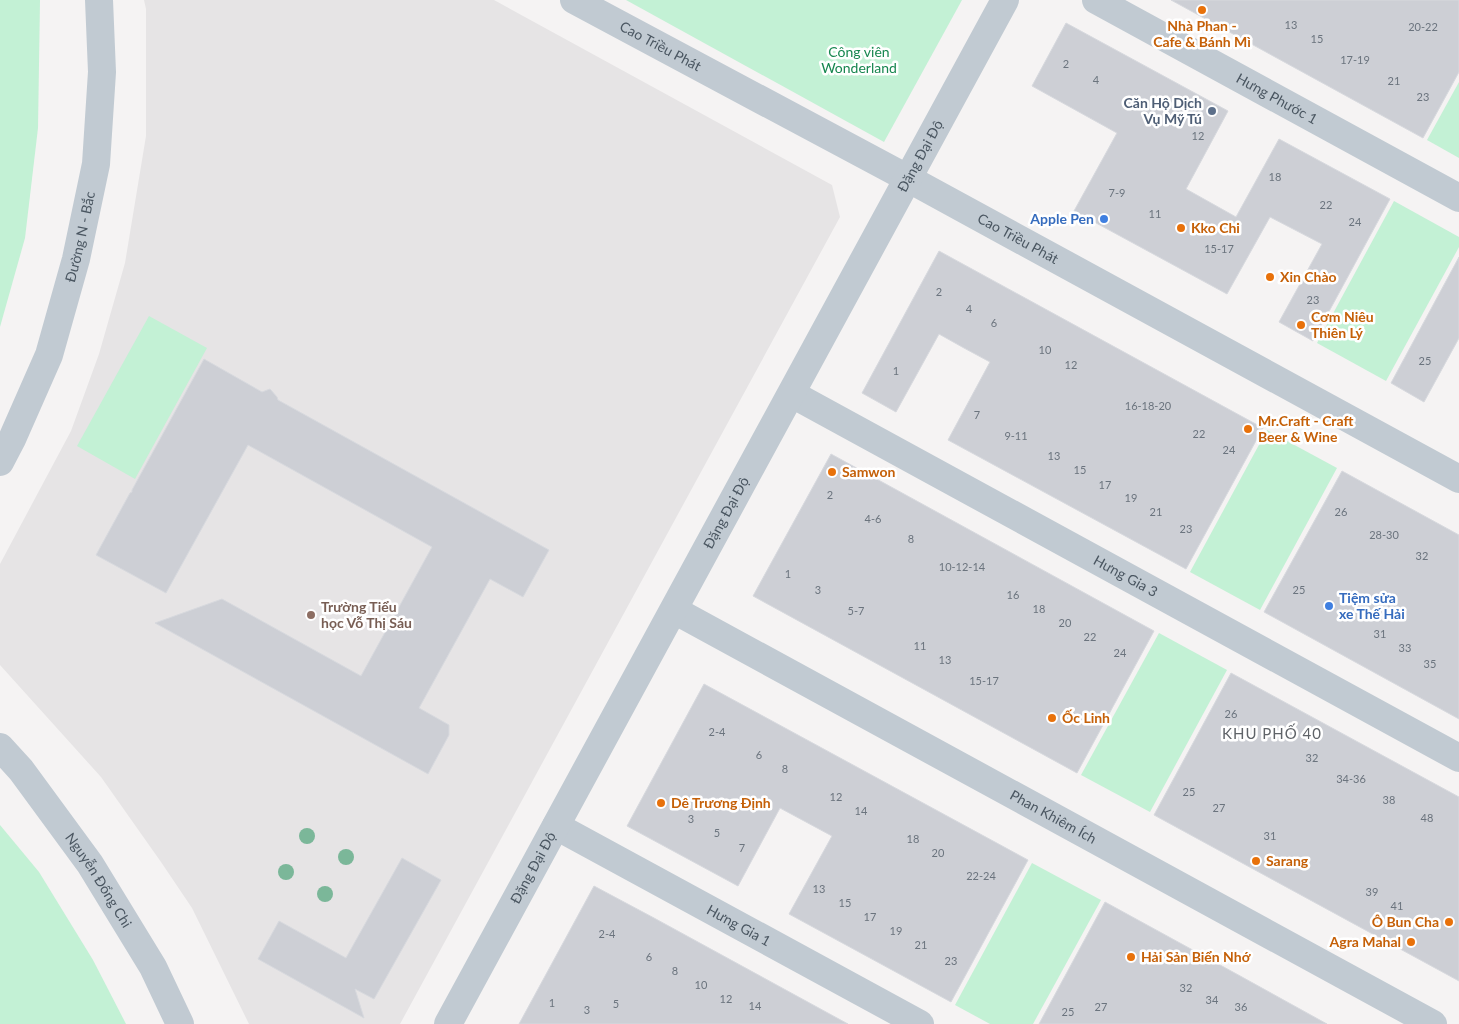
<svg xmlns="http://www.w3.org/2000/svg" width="1459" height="1024" viewBox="0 0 1459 1024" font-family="Lato,sans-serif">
<rect width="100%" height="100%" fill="#f5f3f3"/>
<!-- education -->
<polygon fill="#e6e4e5" points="144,0 494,0 832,185 840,217 400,1024 249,1024 192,908 161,862 101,777 0,665 0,564 71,431 99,354 125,263 146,136 146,9"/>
<!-- green -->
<g fill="#c3f1d5">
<polygon points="0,0 40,0 38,128 25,238 0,327"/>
<polygon points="626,0 962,0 884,142"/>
<polygon points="1459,82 1459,158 1427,140"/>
<polygon points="1394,201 1459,237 1459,247 1386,381 1317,343"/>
<polygon points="149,316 207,348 135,479 77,446"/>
<polygon points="1267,430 1337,468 1260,610 1190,572"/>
<polygon points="1159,633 1227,670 1150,812 1081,775"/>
<polygon points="0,825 39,872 93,960 126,1024 0,1024"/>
<polygon points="1032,863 1101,900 1033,1024 990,1024 955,1005"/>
</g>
<!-- building -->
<g fill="#cdcfd5" stroke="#d7d9de">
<polygon points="1171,0 1459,0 1459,72 1423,138"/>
<polygon points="1066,23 1228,111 1186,189 1236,217 1279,139 1390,199 1313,341 1279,322 1322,244 1270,217 1227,294 1074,211 1117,133 1032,86"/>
<polygon points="939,251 1263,428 1186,569 948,440 990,362 964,348 939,334 896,412 862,393"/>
<polygon points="1459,257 1459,338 1424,402 1391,383"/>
<polygon points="204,359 262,392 270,389 277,397 278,400 549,550 523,597 490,579 419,708 449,725 449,735 428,774 155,623 222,599 361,676 432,547 248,445 166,593 96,555 130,493 132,492 132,490"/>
<polygon points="831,454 1154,631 1077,773 753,596"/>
<polygon points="1342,471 1459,535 1459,719 1264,612"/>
<polygon points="1231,673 1459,797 1459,981 1154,815"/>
<polygon points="704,684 1028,860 951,1002 789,914 832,836 780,808 738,886 627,826"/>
<polygon points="402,858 441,880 374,999 355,989 364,1018 258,959 279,921 346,958"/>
<polygon points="594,886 654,918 848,1024 519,1024"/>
<polygon points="1105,902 1242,977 1327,1024 1039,1024"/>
</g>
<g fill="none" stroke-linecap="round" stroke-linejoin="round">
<!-- minor -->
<g stroke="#c1cad2" stroke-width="28">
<path id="s1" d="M574 0 909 179 1459 479"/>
<path id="s2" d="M1096 0 1459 198"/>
<path id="s3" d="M792 394 1459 758"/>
<path id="s4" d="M0 462 12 439 49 355 76 259 96 164 102 72 99 0"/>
<path id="s5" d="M674 610 1433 1024"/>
<path id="s6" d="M0 747 21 770 90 864 153 967 180 1024"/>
<path id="s7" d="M556 826 920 1024"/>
<path id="s8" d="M448 1024 1005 0"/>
</g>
</g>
<!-- trees -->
<g fill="#7bb799">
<circle cx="307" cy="836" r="8"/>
<circle cx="346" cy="857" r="8"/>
<circle cx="286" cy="872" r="8"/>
<circle cx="325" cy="894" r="8"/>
</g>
<!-- markers -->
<g fill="#e8710a" stroke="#fff" stroke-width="2">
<circle cx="1202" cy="10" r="5"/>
<circle cx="1181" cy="228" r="5"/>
<circle cx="1270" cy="277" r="5"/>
<circle cx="1301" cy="325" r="5"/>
<circle cx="1248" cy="429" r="5"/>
<circle cx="832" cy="472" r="5"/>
<circle cx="1052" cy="718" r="5"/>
<circle cx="661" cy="803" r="5"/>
<circle cx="1256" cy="861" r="5"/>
<circle cx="1449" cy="922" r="5"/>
<circle cx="1411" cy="942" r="5"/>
<circle cx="1131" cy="957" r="5"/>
</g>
<circle fill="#5c6f8a" stroke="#fff" stroke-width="2" cx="1212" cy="111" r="5"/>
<g fill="#3f7fe0" stroke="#fff" stroke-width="2">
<circle cx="1104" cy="219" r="5"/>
<circle cx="1329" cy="606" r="5"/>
</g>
<circle fill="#8d6e63" stroke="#fff" stroke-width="2" cx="311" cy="615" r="5"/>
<g text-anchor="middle" stroke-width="5" stroke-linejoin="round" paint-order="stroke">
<!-- number labels -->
<g font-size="11" fill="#6b747e">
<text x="1291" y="29">13</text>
<text x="1423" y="31">20-22</text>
<text x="1317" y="43">15</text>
<text x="1355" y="64">17-19</text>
<text x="1066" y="68">2</text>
<text x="1096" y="84">4</text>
<text x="1394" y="85">21</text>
<text x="1423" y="101">23</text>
<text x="1198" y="140">12</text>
<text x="1275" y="181">18</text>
<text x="1117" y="197">7-9</text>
<text x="1326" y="209">22</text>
<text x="1155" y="218">11</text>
<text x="1355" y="226">24</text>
<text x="1219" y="253">15-17</text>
<text x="939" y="296">2</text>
<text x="1313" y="304">23</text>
<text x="969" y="313">4</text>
<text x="994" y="327">6</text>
<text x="1045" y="354">10</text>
<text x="1425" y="365">25</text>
<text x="1071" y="369">12</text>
<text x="896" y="375">1</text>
<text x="1148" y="410">16-18-20</text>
<text x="977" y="419">7</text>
<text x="1199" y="438">22</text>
<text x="1016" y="440">9-11</text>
<text x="1229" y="454">24</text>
<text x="1054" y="460">13</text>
<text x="1080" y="474">15</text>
<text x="1105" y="489">17</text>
<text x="830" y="499">2</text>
<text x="1131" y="502">19</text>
<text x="1156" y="516">21</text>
<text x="1341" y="516">26</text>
<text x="873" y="523">4-6</text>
<text x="1186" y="533">23</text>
<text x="1384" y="539">28-30</text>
<text x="911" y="543">8</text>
<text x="1422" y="560">32</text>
<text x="962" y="571">10-12-14</text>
<text x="788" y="578">1</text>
<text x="818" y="594">3</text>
<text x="1299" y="594">25</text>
<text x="1013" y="599">16</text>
<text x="1039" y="613">18</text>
<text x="856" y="615">5-7</text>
<text x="1065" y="627">20</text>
<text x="1380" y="638">31</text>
<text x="1090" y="641">22</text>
<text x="920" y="650">11</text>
<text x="1405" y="652">33</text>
<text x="1120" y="657">24</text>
<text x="945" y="664">13</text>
<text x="1430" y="668">35</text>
<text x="984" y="685">15-17</text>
<text x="1231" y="718">26</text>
<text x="717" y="736">2-4</text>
<text x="759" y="759">6</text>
<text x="1312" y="762">32</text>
<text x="785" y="773">8</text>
<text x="1351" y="783">34-36</text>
<text x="1189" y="796">25</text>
<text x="836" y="801">12</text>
<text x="1389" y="804">38</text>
<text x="1219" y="812">27</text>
<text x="861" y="815">14</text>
<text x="1427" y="822">48</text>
<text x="691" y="823">3</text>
<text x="717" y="837">5</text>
<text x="1270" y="840">31</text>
<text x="913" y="843">18</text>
<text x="742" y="852">7</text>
<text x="938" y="857">20</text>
<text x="981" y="880">22-24</text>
<text x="819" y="893">13</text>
<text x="1372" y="896">39</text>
<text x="845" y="907">15</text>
<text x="1397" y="910">41</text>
<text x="870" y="921">17</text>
<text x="896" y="935">19</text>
<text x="607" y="938">2-4</text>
<text x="921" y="949">21</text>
<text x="649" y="961">6</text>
<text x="951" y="965">23</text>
<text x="675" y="975">8</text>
<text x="701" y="989">10</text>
<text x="1186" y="992">32</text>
<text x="726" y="1003">12</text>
<text x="1212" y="1004">34</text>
<text x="552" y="1007">1</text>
<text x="616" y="1008">5</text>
<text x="755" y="1010">14</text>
<text x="1101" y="1011">27</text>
<text x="1241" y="1011">36</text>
<text x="587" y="1014">3</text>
<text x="1068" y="1016">25</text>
</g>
<!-- food labels -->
<g font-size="14" font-weight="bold" fill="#c56008" stroke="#fff" text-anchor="start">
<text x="1202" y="31" text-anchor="middle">Nhà Phan -<tspan x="1202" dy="16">Cafe &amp; Bánh Mì</tspan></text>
<text x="1191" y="233">Kko Chi</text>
<text x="1280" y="282">Xin Chào</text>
<text x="1311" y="322">Cơm Niêu<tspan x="1311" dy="16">Thiên Lý</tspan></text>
<text x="1258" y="426">Mr.Craft - Craft<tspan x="1258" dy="16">Beer &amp; Wine</tspan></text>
<text x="842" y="477">Samwon</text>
<text x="1062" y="723">Ốc Linh</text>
<text x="671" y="808">Dê Trương Định</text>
<text x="1266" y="866">Sarang</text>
<text x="1439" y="927" text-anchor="end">Ô Bun Cha</text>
<text x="1401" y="947" text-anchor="end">Agra Mahal</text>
<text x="1141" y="962">Hải Sản Biển Nhớ</text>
</g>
<!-- street labels -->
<g font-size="14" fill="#4a5661" stroke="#fff">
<text dy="5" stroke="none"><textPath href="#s1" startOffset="98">Cao Triều Phát</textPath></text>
<text dy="5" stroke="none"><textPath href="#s2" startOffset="206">Hưng Phước 1</textPath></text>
<text dy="5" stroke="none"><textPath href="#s8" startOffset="988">Đặng Đại Độ</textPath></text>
<text dy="5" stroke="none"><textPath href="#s4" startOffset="240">Đường N - Bắc</textPath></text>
<text dy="5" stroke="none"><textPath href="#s1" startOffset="504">Cao Triều Phát</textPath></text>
<text dy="5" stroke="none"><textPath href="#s8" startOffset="582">Đặng Đại Độ</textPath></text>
<text dy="5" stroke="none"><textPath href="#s3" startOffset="380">Hưng Gia 3</textPath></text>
<text dy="5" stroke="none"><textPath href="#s5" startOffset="432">Phan Khiêm Ích</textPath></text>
<text dy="5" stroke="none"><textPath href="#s8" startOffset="178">Đặng Đại Độ</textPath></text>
<text dy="5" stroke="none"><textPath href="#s6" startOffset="166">Nguyễn Đổng Chi</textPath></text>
<text dy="5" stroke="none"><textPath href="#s7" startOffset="208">Hưng Gia 1</textPath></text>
</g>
<!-- park labels -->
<g font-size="14" fill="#17864f" stroke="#fff">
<text x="859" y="57">Công viên<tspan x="859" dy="16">Wonderland</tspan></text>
</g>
<!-- service labels -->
<g font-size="14" font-weight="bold" fill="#4e5e75" stroke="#fff" text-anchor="end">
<text x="1202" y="108">Căn Hộ Dịch<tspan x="1202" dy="16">Vụ Mỹ Tú</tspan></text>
</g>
<!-- shop labels -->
<g font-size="14" font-weight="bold" fill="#366cbe" stroke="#fff" text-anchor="end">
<text x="1094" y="224">Apple Pen</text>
<text x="1339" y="603" text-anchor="start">Tiệm sửa<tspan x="1339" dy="16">xe Thế Hải</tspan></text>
</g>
<!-- education labels -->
<g font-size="14" font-weight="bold" fill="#785e54" stroke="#fff" text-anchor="start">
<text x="321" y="612">Trường Tiểu<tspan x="321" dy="16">học Vỗ Thị Sáu</tspan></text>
</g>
<!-- neighbourhood labels -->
<g font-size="15" letter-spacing="1" fill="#5f6368" stroke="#fff">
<text x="1272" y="739">KHU PHỐ 40</text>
</g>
</g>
</svg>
